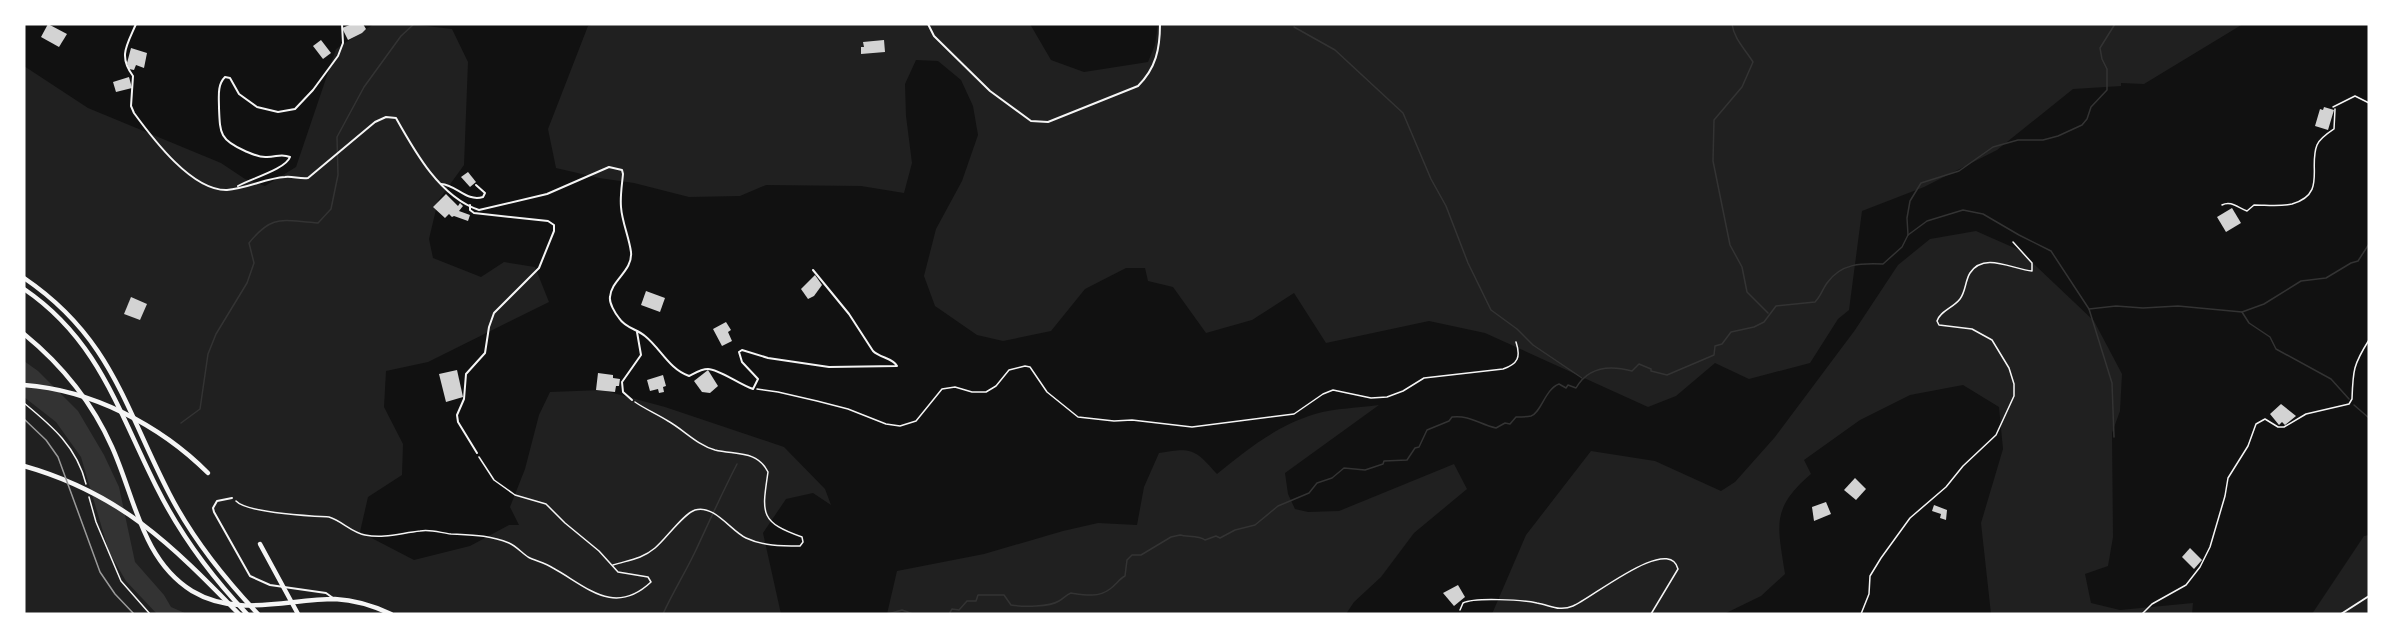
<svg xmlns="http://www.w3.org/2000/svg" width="2393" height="638" viewBox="0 0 2393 638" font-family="'Crimson Pro',serif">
<rect width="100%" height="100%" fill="#111"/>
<!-- green -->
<g fill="#202020">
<polygon points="374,24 410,24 452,29 468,62 464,165 438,201 429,239 433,258 481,277 504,262 535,267 549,302 428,362 386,371 384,407 403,444 402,475 368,497 360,532 414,560 470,546 509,525 519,525 510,507 525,469 539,415 550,392 602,390 665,407 784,447 825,489 831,505 813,493 786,499 763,533 781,614 24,614 24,66 88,108 221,163 245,179 265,186 296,167 336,49"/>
<polygon points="594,24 1030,24 1051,60 1084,72 1148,62 1155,45 1158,24 2243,24 2144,84 2121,83 2121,86 2073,89 1997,150 1924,187 1862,211 1849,310 1838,319 1810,363 1749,379 1715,363 1676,396 1648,407 1485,333 1429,321 1326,343 1294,293 1252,320 1206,333 1173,287 1148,281 1145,268 1126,268 1085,289 1051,331 1003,341 977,335 935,306 924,276 936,229 962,181 978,135 973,106 961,80 938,61 916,60 905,84 906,116 912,163 904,193 861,186 766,185 740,196 689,197 634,183 599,178 556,168 548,129 588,26"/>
<path d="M1976 231 2019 250 2094 321 2122 374 2120 411 2112 433 2113 537 2108 566 2085 574 2091 603 2120 610 2193 603 2192 614H1991L1981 523 2003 449 1999 407 1963 385 1910 395 1860 420 1804 460 1811 474C1770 509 1778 526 1785 574L1761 596 1724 614H1492L1526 535 1591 451 1655 461 1721 491 1735 482 1775 437 1855 330 1898 265 1930 239Z"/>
<path d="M1379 405 1285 473 1288 494 1295 509 1308 512 1339 511 1454 464 1467 489 1414 533 1381 577 1354 602 1346 614H887L897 571 984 554 1063 531 1098 523 1137 525 1144 487 1159 453C1192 447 1195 449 1217 474 1248 449 1276 426 1315 414 1335 408 1359 408 1379 405Z"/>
<polygon points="2369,535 2369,614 2312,614 2364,536"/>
</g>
<!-- water -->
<polygon fill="#333" points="24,361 38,371 78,411 104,455 119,487 135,562 164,595 171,607 187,614 157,614 126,581 109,552 81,457 56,422 24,397"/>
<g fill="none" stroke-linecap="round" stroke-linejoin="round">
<!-- stream -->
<g stroke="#333" stroke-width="1.5">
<path d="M1732 24C1734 39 1745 49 1753 62L1742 87 1714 120 1713 161 1730 245 1742 267 1747 292 1768 313"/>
<polyline points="1294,27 1335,50 1403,113 1431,179 1446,206 1468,263 1491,310 1517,329 1533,345 1582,378"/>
<polyline points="1908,235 1907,218 1910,201 1921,183 1959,171 1993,147 2018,140 2043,140 2058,136 2082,125 2087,119 2091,107 2107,90 2107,69 2102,59 2100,48 2115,24"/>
<polyline points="2089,309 2112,383 2114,437"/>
<polyline points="2242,312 2264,304 2301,281 2326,278 2351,263 2358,261 2369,244"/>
<polyline points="2354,405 2369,418"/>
<path d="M181 423 200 409 208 354 216 334 247 283 254 263 249 243C273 213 283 221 318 223L331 209 338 175 337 137 364 87 401 36 414 24"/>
<path d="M663 614C673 592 685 573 695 552 709 522 722 493 737 464"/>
<polyline points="888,614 902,610 913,614"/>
<path d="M949 614 952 609 959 610 967 601H976L978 595H1004L1011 605C1024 607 1049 607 1059 601 1064 598 1066 595 1071 593 1084 595 1098 598 1110 589 1116 585 1119 579 1125 576L1127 560 1132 555H1141L1171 537 1180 535C1187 537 1199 535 1205 540L1216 536 1220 538 1235 530 1255 525 1278 506 1309 493 1317 483 1332 478 1344 468 1365 470 1383 464 1384 461 1407 460 1415 448 1419 447 1427 430 1449 421 1452 417C1470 415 1479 424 1496 428L1505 423 1510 424 1516 417C1521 417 1527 417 1531 416 1541 413 1545 389 1559 384L1566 388 1568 385 1576 388C1588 367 1610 365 1632 371L1639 364 1651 369V371L1667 375 1714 355 1715 346 1722 344 1731 332 1754 327 1764 322 1776 306 1815 302C1821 296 1822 290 1827 283 1841 263 1862 263 1883 264L1902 247 1908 235 1927 221 1963 210 1983 214 2019 235 2051 251 2089 309 2116 306 2143 308 2178 306 2242 312 2249 323 2270 337 2276 349 2331 379 2349 399"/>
</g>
</g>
<!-- building -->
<g fill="#d3d3d3">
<polygon points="48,24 67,34 59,47 41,37"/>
<polygon points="352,24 363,24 366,29 362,33 348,40 342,28"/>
<polygon points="321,40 331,53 323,59 313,46"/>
<polygon points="884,40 885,52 861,54 861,47 864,47 863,42"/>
<polygon points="131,48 147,53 144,68 136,65 134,70 129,69 127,63"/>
<polygon points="129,77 132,88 116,92 113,82"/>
<polygon points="2324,107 2334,110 2328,130 2315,126 2320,109 2323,110"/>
<polygon points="468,172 476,182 470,187 461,177"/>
<polygon points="446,194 458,206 460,203 463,206 459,211 470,215 468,221 454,216 452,217 449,214 445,218 433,207"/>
<polygon points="2232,208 2241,223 2226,232 2217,217"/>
<polygon points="815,275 822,285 814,296 808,299 801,289"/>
<polygon points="646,291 665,298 660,312 641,305"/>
<polygon points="131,297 147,304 140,320 124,314"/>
<polygon points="726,322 731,330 728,332 732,341 722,346 713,329"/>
<polygon points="457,370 463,397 446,402 439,374"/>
<polygon points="708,370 718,386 710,393 702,392 694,381"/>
<polygon points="598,373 613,375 613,378 620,379 619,386 616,386 615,392 596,390"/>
<polygon points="663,375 666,386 663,387 664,392 659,393 658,389 650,391 647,380"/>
<polygon points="2281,404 2296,416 2285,425 2282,422 2279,425 2270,414"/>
<polygon points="1855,478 1866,489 1856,500 1844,490"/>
<polygon points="1826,502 1831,514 1814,521 1812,507"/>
<polygon points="1934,505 1947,510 1946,520 1940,518 1941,514 1932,511"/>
<polygon points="2190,548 2202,560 2194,569 2182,557"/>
<polygon points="1458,585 1465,597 1454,606 1443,593"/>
</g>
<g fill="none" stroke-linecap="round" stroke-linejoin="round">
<!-- path -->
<g stroke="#f5f5f5" stroke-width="1.5">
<path d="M2222 205C2231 200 2238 208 2247 211L2254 205C2266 205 2280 207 2292 204 2327 194 2308 167 2317 145 2320 138 2328 133 2334 129L2335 109"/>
<path d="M757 389 778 392 817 401 848 409 886 424 900 426 916 421 942 389 955 387 972 392H986L996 386 1009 370 1025 366 1030 367 1047 392 1078 417 1114 421 1132 420 1192 427 1294 414 1323 394 1333 390 1371 398 1387 397 1403 391 1424 378 1503 369C1518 364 1521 357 1516 342"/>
<path d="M24 403C52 426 77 447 86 484"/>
<polyline points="89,497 96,522 121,581 150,614"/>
<path d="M236 501C247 513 311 516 329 517 342 521 351 532 365 535 384 539 401 533 420 531 431 529 441 533 451 534 472 535 490 535 509 543 516 546 522 553 528 557 536 561 545 563 553 568 586 586 614 617 651 582L648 577 618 572 599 551 565 523 546 504 515 495 494 480 479 457"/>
<path d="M613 565C629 560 642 559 655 548 666 539 683 514 695 510 714 504 731 531 746 538 763 546 781 546 800 546L803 542 802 537C759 522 762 513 768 472 757 450 736 455 715 450 697 445 684 430 668 421 657 414 645 409 635 402"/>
</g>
<!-- service -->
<g stroke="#f5f5f5" stroke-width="1.5">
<polyline points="2333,107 2355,96 2369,103"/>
<path d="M1460 610 1463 603C1475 597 1522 600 1537 603 1550 605 1559 612 1573 606 1591 599 1669 534 1678 569L1651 614"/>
<path d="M1861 614 1869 594 1870 576 1881 558 1910 518 1946 487 1963 466 1996 435 2014 396V384L2009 368 1992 340 1972 329 1939 325 1937 321C1940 311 1953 308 1960 299 1966 291 1965 281 1970 273 1984 251 2014 270 2032 271V263L2013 242"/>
<path d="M2142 614 2152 604 2186 585 2200 567 2210 547 2225 496 2228 478 2248 446 2256 424 2265 419 2278 427H2284L2306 414 2349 404 2352 399C2353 371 2353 365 2369 340"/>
</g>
<!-- minor -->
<g stroke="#f5f5f5" stroke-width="2">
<path d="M136 24C127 45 118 56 133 76L131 106 134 113C153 139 192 191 227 190 246 189 266 178 285 177 292 176 300 179 308 178L375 122 386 117 396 118C415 152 440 197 479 210L547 194 609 167 622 170 623 174C622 185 620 196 621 207 622 222 629 237 631 252 633 271 611 280 610 297 609 303 615 313 619 318 625 328 637 329 645 336 661 349 669 369 689 376 695 373 701 369 708 369 719 369 740 385 753 389L758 379 742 362 739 352 742 350 768 358 829 367 897 366C893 358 880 358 873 351L849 314 813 270"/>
<path d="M928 24 934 36 990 91 1031 121 1048 122 1138 86C1156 68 1160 49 1160 24"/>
<path d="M441 184C457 185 466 202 483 197L485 193 476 185"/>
<path d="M238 186C250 179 286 169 290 157 281 153 277 157 267 157 260 158 252 154 245 151 220 140 220 134 219 108 219 97 217 85 225 77L230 78 239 94 257 107 278 112 295 109 313 90 338 56 343 43 342 24"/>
<polyline points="470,205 470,210 474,213 548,221 554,225 554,231 539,268 494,313 489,327 485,353 466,374 464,399 457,415 458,422 477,453"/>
<polyline points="632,400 623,392 622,382 641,355 637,332"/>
<polyline points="232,498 217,501 213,508 214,512 250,576 270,585 326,593 333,598"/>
<polyline points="2341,614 2369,596"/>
</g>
<!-- trunk -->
<path stroke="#f5f5f5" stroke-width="4.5" d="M24 334C62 365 92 402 112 447 135 498 142 560 192 591 237 618 287 599 335 599 355 600 374 606 391 614"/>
<!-- motorway -->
<g stroke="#f5f5f5" stroke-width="4.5">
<path d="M24 278C111 337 124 406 169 493 192 538 224 578 258 614"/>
<path d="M24 289C99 340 118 411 157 488 180 534 211 576 247 614"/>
<path d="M24 385C92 390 160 425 208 473"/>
<path d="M24 466C120 493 172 545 239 614"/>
<polyline points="260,544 298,614"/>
</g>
<!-- rail -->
<polyline stroke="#9a9a9a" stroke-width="1.5" points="24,419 46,440 58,457 100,572 115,594 134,614"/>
</g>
<!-- border -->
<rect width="2393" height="638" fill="none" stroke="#ffffff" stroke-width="51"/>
</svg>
